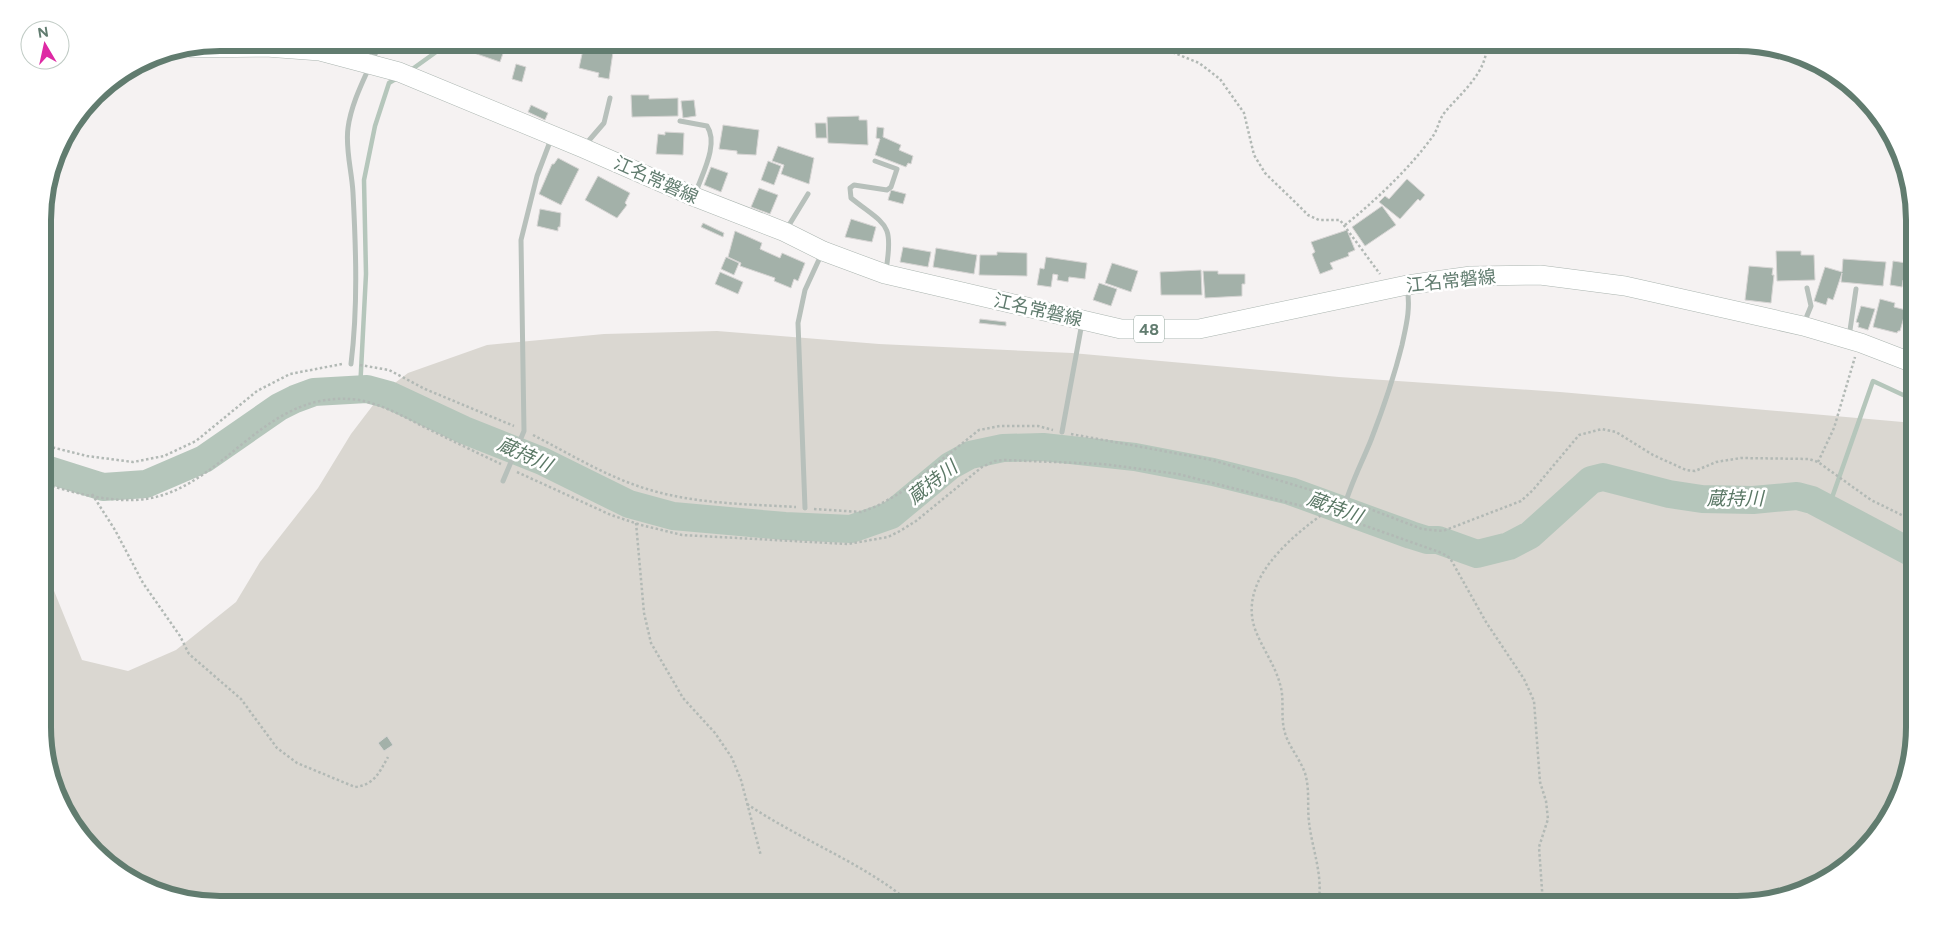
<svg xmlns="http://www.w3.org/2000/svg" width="1957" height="947" viewBox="0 0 1957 947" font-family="Figtree,'Noto Sans JP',sans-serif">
<rect width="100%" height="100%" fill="#f5f2f2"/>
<!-- green -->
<polygon fill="#dad7d1" points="717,331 879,344 1072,353 1339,377 1560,392 1914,423 1914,727 1901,795 1871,844 1836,874 1748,904 220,904 152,891 79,835 44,750 44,566 82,660 128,671 176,650 236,602 260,562 318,488 351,434 383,392 408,373 487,345 604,334"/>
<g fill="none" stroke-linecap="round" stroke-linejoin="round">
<!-- stream -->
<g stroke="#b5c6bb" stroke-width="4.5">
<polyline points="411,70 450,42"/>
<polyline points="360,390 366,274 364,180 375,126 389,83 397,78"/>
<polyline points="1828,509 1873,381 1914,400"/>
</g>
<!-- river -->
<polyline stroke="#b5c6bb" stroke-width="28" points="43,468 103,487 146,484 204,459 279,407 295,399 314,392 367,389 389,395 464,430 542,461 629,504 673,516 785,526 851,529 891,515 950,466 970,455 1003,448 1043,447 1135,457 1213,472 1290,491 1411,535 1427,540 1438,540 1477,554 1509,546 1530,535 1591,480 1603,477 1669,494 1702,499 1753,500 1797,496 1812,500 1914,554"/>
</g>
<!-- building -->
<g fill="#a3b1a9" stroke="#d7d5d4">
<polygon points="475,42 507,42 500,62 471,52"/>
<polygon points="584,45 613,52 609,79 598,77 599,73 579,68"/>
<polygon points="516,64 526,67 522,82 512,79"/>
<polygon points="631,95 649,95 649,99 678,98 678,116 632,117"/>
<polygon points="694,100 696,116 683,118 681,101"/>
<polygon points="531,105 548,113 545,120 528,112"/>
<polygon points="859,116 859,120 867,120 868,145 828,143 827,117"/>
<polygon points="815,123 826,123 827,138 816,138"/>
<polygon points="723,125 759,130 756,155 737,154 737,151 719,149"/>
<polygon points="877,127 884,128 883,137 901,145 899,150 913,156 911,164 908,163 906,167 875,155 880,139 876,138"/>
<polygon points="665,132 684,133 683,155 656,154 658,134 665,135"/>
<polygon points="778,146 814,158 809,184 781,174 784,165 772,161"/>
<polygon points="558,158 579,169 561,205 539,194 552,164 554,164"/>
<polygon points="768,161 781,166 774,185 761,180"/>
<polygon points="711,167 728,173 721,192 704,185"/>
<polygon points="598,176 630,193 625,203 627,205 617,218 585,200"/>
<polygon points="1407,179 1425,195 1420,201 1418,199 1400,219 1379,202 1385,196 1389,199"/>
<polygon points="759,188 778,195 770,214 751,207"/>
<polygon points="891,190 906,194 903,204 888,200"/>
<polygon points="1382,206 1396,225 1365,246 1352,227"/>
<polygon points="540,209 561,213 560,227 558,227 558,231 537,226"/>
<polygon points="851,219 876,227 872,242 845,237"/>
<polygon points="703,223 724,233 723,237 701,227"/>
<polygon points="1347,230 1355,250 1348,253 1349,256 1330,263 1333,269 1320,274 1312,254 1315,252 1311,242"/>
<polygon points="735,231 762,243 760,249 780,258 782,253 805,263 798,281 794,279 791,288 774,281 775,278 740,266 741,263 728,257"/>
<polygon points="903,247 931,252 928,267 900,262"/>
<polygon points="936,248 977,255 974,274 933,267"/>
<polygon points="1776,251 1801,251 1801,255 1814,255 1815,280 1777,281"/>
<polygon points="997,252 1027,253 1027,276 979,275 980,255 997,255"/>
<polygon points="726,257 739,263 734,275 721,269"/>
<polygon points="1046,257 1087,263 1085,279 1069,277 1068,282 1057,280 1058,275 1053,274 1051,287 1037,285 1040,268 1044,269"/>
<polygon points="1843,259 1886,262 1883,286 1841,282 1842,273 1833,300 1828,298 1826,305 1814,301 1825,267 1842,272"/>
<polygon points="1893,261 1913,264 1913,291 1909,290 1911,281 1903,280 1902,287 1890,285"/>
<polygon points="1112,263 1138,271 1131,292 1105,283"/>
<polygon points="1749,266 1773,268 1772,275 1774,275 1771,303 1745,300"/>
<polygon points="1201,270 1202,295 1161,295 1160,272"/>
<polygon points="1203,271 1218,271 1218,274 1245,274 1245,284 1242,284 1242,296 1205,298"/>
<polygon points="720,272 743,282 738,294 715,284"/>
<polygon points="1099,283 1117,289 1111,306 1093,300"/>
<polygon points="1880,299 1895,303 1894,307 1906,310 1900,331 1898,331 1897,333 1873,327"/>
<polygon points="1861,306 1875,309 1868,330 1858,327 1859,323 1856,322"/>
<polygon points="980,319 1006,322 1006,326 979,323"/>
<polygon points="387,736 393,745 384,751 378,743"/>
</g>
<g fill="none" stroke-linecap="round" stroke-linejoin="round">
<!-- primary casing -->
<g stroke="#abb5b0" stroke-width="20">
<polyline id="primary" points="192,48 266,47 320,51 399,72 583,148 695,197 785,232 823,251 885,274 1121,329 1199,329 1407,285 1471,276 1540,275 1625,286 1803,326 1861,343 1913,363"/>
</g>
<!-- path -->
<g stroke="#b2b9b5" stroke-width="2.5" stroke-dasharray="2.5 2.5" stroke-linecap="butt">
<polyline points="1162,42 1172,52 1199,63 1220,79 1244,113 1254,155 1265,173 1298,205 1308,215 1319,220 1340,220 1380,274"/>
<path d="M1345 225C1374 202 1411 167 1433 136 1438 129 1439 119 1445 112 1461 93 1490 70 1486 42"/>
<polyline points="360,365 389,370 425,389 514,426"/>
<polyline points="1071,434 1212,460 1337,498"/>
<path d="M533 435C570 454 607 477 647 489 695 504 746 504 796 507"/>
<polyline points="43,445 87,456 133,462 164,456 196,441 257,391 290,374 342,364"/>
<polyline points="1818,462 1834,428 1855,357"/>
<polyline points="517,472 611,515 641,525 682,535 848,544 888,537 900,531 916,521 982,467 995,461 1005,460 1103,464 1178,474 1333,514"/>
<path d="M43 483C70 492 104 501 133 500 222 498 260 386 359 400 381 404 403 416 422 426 449 439 475 452 501 464"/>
<path d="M92 494 115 530 143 583 180 636 189 654 241 699 277 748 297 763 355 787C374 785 379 773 388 757"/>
<polyline points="1354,503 1422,529 1443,531 1521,501 1533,490 1579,435 1602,429 1616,432 1653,455 1686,470 1695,471 1716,462 1741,458 1809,459 1818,462 1871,500 1914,521"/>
<polyline points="814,509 861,512 877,506 900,493 979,430 1000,426 1038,426 1053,430"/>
<polyline points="1349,520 1442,553 1450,558 1486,622 1524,679 1534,701 1540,782 1546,801 1548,819 1539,847 1543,904"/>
<polyline points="636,523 644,613 651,643 683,698 715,733 732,758 741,780 761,856"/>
<path d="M747 804C800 840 864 863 912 904"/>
<path d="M1318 904C1324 877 1312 849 1309 822 1307 805 1310 790 1305 773 1300 759 1289 747 1285 733 1280 717 1285 700 1280 684 1275 665 1262 648 1255 629 1238 580 1290 538 1324 513"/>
</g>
<!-- minor -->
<g stroke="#b7c0bb" stroke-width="5">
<path d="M680 121 707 126C719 144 702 174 696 192"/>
<polyline points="585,145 604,123 610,98"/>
<path d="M875 161 897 169 891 187 887 190 854 185 850 188 851 198C886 226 894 222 886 270"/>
<polyline points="786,230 808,194"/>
<polyline points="1804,323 1811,306 1807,288"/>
<polyline points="1849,337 1856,289"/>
<path d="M351 364C358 307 356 250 353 193 352 172 345 148 348 128 352 98 369 71 380 42"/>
<polyline points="1062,432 1082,323"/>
<polyline points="503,481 524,431 521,240 537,176 551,139"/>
<polyline points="805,508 798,323 805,290 822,253"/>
<path d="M1342 515C1348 489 1361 465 1371 440 1383 409 1394 377 1402 345 1406 326 1411 308 1407 288"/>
</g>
<!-- primary -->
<use href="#primary" stroke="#fff" stroke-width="19"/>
</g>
<g text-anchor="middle" stroke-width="5" stroke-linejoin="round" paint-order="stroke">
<!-- shield labels -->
<rect fill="#fff" stroke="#90a39a" stroke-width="1" x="1134" y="315.5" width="30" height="27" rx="4"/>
<g font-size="16" font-weight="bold" fill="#617c6f">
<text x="1149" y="335">48</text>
</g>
<!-- street labels -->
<g font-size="18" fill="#617c6f" stroke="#fff">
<text transform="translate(656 180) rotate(24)" y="6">江名常磐線</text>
<text transform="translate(1451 281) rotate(-6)" y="6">江名常磐線</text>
<text transform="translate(1038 310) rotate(13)" y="6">江名常磐線</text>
</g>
<!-- water labels -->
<g font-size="19" font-style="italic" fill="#5b7866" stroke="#fff">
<text transform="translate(525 454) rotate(24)" y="7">蔵持川</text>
<text transform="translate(932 482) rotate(-38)" y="7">蔵持川</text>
<text x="1735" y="505">蔵持川</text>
<text transform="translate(1335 507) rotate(20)" y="7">蔵持川</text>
</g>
</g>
<!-- crop -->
<path d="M0 0H1957V947H0ZM220 51H1737A169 169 0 0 1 1906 220V727A169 169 0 0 1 1737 896H220A169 169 0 0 1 51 727V220A169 169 0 0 1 220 51Z" fill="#fff" fill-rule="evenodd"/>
<path fill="none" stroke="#617c6f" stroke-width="6" d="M220 51H1737A169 169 0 0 1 1906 220V727A169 169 0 0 1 1737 896H220A169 169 0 0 1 51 727V220A169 169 0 0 1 220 51Z"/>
<!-- north arrow -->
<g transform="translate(45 45) rotate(351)"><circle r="24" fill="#ffffff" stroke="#c0cbc5"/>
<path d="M0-4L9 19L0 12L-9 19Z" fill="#de29a4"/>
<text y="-8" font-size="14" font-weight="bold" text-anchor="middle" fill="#617c6f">N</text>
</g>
</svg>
